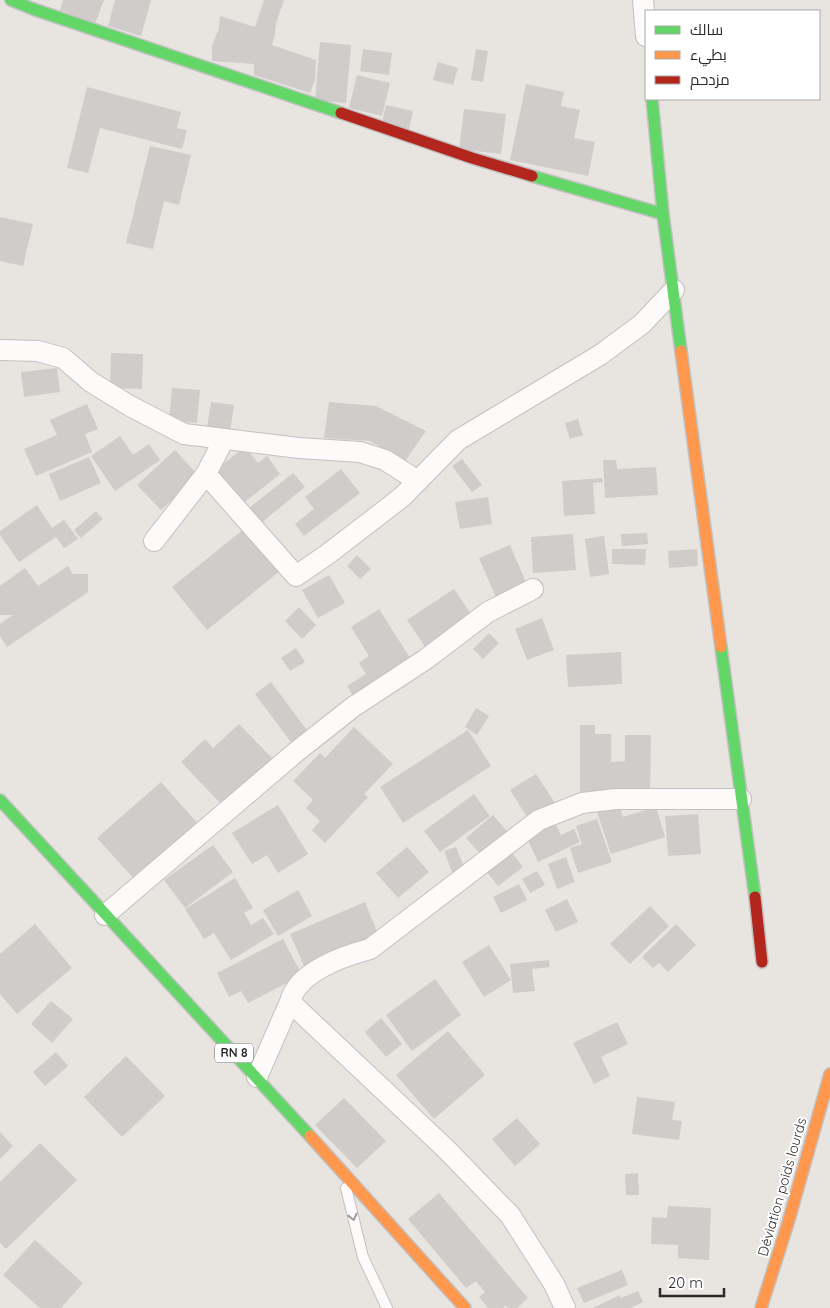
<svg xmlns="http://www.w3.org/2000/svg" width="830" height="1308" viewBox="0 0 830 1308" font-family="Quicksand,Cairo,sans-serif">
<rect width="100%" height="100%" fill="#e8e4e0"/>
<!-- building -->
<g fill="#cfccca">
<polygon points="63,0 104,0 95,24 60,10"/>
<polygon points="115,0 151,0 141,36 108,26"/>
<polygon points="264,0 284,0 276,23 275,34 272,45 316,60 315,80 310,93 254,75 254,64 212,61 212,46 219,28 220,16 255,27"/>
<polygon points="320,42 351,45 346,103 315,100"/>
<polygon points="363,49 392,53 389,75 360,71"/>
<polygon points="476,49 488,51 483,82 471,80"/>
<polygon points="438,62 458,68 453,85 433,80"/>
<polygon points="357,75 390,83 382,116 349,108"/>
<polygon points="526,84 564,92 561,106 580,110 574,138 595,142 588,176 510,160"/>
<polygon points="87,87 181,112 177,128 187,130 182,149 100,128 88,173 67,168"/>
<polygon points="386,105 413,111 409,130 382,123"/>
<polygon points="464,109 506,114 501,154 459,149"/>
<polygon points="150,146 191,155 179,205 164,201 153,249 126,243"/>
<polygon points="0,217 33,224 23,266 0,261"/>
<polygon points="111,353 143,354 142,389 110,388"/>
<polygon points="57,368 60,392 24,397 21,372"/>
<polygon points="172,388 200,390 197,423 169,421"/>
<polygon points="211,402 234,405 230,432 207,428"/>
<polygon points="329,402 376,406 426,431 405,461 370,441 324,438"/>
<polygon points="87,404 98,429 85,434 92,452 36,476 24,449 57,435 50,420"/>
<polygon points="578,419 583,435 570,439 565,423"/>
<polygon points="120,436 133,455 149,444 160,460 115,491 91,456"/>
<polygon points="245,447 258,463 267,456 280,474 241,505 214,471"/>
<polygon points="175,450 199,476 161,510 137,485"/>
<polygon points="89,457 101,483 60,501 49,474"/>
<polygon points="462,459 482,485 472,492 452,466"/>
<polygon points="603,460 616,460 617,469 656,467 658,495 605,498"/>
<polygon points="341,469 360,493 304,536 295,524 314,509 305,497"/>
<polygon points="293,473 305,487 261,523 249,508"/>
<polygon points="602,478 603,482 593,483 595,514 564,516 562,481"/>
<polygon points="488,497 492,524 460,529 455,502"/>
<polygon points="37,505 52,528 64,520 78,539 64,548 56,537 19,562 0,535 0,531"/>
<polygon points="96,511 103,519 81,538 74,530"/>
<polygon points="245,528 280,571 207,630 172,587"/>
<polygon points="647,533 648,544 622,546 621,534"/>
<polygon points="573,534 576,570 533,573 531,537"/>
<polygon points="604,536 609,574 590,577 585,539"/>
<polygon points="510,545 528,587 497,600 479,558"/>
<polygon points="612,549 646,549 645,565 612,564"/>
<polygon points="697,549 698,566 669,568 668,551"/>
<polygon points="357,555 371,569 360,579 347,566"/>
<polygon points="68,566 73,574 88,574 88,592 7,647 0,636 0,624 13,615 0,615 0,586 25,568 38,586"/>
<polygon points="329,575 345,603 318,618 302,590"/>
<polygon points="454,589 473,617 426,648 407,620"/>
<polygon points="299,607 316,625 302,639 285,621"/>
<polygon points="379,609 412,661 354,697 347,686 366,674 359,663 369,656 351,627"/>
<polygon points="542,618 554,650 527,660 515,629"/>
<polygon points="489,633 499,643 483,659 473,649"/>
<polygon points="296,648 305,662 290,671 281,658"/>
<polygon points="621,652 622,684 568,687 566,655"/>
<polygon points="271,682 309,733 293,745 255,694"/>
<polygon points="476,708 489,716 477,735 465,727"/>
<polygon points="239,724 273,759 223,806 181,762 205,739 213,748"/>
<polygon points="580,725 595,725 595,734 611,734 611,762 625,761 625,735 651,735 650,794 580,795"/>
<polygon points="354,727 393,764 364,794 368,797 325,843 312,830 320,821 306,808 313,800 293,781 320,753 325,758"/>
<polygon points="468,730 491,766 403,823 380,787"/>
<polygon points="536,774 555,803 529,820 510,790"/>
<polygon points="161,782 198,824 135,880 97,838"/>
<polygon points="474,794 490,816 440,852 424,831"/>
<polygon points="278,805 308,854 278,873 267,855 252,864 232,833"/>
<polygon points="619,805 623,817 656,807 665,837 611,854 597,812"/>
<polygon points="698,814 701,854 668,856 665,816"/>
<polygon points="493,815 510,835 484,858 466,838"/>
<polygon points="597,819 612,862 578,873 570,848 582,844 576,826"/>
<polygon points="555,823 561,835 574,829 580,842 538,862 526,836"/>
<polygon points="213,845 233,872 185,908 164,880"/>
<polygon points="407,847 429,872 398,898 376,873"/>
<polygon points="456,847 466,872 454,877 444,851"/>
<polygon points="512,853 523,867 498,886 487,872"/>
<polygon points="566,857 575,882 557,889 548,864"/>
<polygon points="537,871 545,885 530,893 522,879"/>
<polygon points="235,878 253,908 244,913 251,925 263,918 274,934 231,960 214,933 204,939 185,909"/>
<polygon points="519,884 527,900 501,913 493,897"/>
<polygon points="298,890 312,916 278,936 263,910"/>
<polygon points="567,899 578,922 556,932 545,910"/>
<polygon points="365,902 379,936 305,968 290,934"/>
<polygon points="650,906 669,926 630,964 610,944"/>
<polygon points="35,924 72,968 17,1014 0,994 0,954"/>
<polygon points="676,924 696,945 668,972 659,963 653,968 642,957"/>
<polygon points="283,939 302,975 248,1003 241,991 229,997 217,973"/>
<polygon points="489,945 511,980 484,997 462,962"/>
<polygon points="549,960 550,967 532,969 535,991 513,993 510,964"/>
<polygon points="435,979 461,1015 412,1051 386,1015"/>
<polygon points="51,1001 73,1019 52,1043 31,1024"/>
<polygon points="381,1018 402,1044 386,1057 365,1032"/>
<polygon points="617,1022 628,1044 601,1057 610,1076 594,1084 573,1043"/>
<polygon points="448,1031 485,1075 434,1119 396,1075"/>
<polygon points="56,1052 68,1066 45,1086 33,1072"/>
<polygon points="126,1056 165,1096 122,1137 84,1097"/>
<polygon points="637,1097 675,1102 672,1120 682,1121 679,1140 632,1134"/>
<polygon points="344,1098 386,1141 357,1168 315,1125"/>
<polygon points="517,1118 540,1144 515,1166 492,1139"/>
<polygon points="0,1132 13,1146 0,1159"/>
<polygon points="40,1143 77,1180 6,1249 0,1243 0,1182"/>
<polygon points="638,1173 639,1195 626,1195 625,1174"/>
<polygon points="439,1193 528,1298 517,1308 508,1308 506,1306 503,1308 488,1308 479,1297 485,1292 476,1281 466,1288 408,1219"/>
<polygon points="668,1206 711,1208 709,1260 678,1258 678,1245 651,1244 652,1217 667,1218"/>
<polygon points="35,1240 83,1283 61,1308 40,1308 3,1275"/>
<polygon points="622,1270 628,1285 584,1303 577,1288"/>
<polygon points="638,1291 643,1302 630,1308 593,1308 620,1295 621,1298"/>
</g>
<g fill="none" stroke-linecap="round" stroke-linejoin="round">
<!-- lane casing -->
<g stroke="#c2c1c1" stroke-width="12">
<polyline id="lane" points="346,1188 363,1257 387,1308"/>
</g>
<!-- street casing -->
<g stroke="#c2c1c1" stroke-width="22">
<g id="street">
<polyline points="643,0 646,36"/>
<polyline points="2,350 38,351 63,358 91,382 130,406 184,434 299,448 360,452 385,460 418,481"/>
<polyline points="206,474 296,576 328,554 402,497 458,440 600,355 642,324 674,290"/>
<polyline points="154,541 206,474 224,439"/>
<polyline points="105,915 296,752 353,707 426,659 488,612 533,589"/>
<polyline points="290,1002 446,1149 510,1215 554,1284 565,1308"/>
<path d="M257 1077 290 1002C297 972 343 956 370 949L539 820 582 803 616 799H741"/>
</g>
</g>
<!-- fast casing -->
<g stroke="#c2c1c1" stroke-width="14">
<g id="fast">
<polyline points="11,0 33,9 341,113"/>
<polyline points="652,99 663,214 681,351"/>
<polyline points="532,176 663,214"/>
<polyline points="721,647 755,897"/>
<polyline points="0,800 310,1136"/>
</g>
</g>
<!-- slow casing -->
<g stroke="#c2c1c1" stroke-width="14">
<g id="slow">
<polyline points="681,351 721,647"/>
<polyline points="310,1136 465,1308"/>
<polyline points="761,1308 788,1223 830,1074"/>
</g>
</g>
<!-- jam casing -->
<g stroke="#c2c1c1" stroke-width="14">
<g id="jam">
<polyline points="341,113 472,158 532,176"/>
<polyline points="755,897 762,962"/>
</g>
</g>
<!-- lane -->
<use href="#lane" stroke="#fcfbfa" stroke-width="10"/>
<!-- street -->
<use href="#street" stroke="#fcfbfa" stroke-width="20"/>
<!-- fast -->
<use href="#fast" stroke="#63d668" stroke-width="11"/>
<!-- slow -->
<use href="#slow" stroke="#ff974d" stroke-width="11"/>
<!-- jam -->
<use href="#jam" stroke="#b3261e" stroke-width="11"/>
</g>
<!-- one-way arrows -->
<defs><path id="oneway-chevron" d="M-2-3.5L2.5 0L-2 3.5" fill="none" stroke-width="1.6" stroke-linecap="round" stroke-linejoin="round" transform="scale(1.25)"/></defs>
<use stroke="#9e9d9c" href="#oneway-chevron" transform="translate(353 1217) rotate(76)"/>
<g text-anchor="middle" stroke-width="4" stroke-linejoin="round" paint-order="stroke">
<!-- shield labels -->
<rect fill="#fff" stroke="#6a6a6a" stroke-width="1" x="215" y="1043.5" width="38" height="19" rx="4"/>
<g font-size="12" font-weight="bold" fill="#2a2a2a">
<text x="234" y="1057">RN 8</text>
</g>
<!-- street labels -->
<g font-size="14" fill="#2a2a2a" stroke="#fff">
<text transform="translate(782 1187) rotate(-74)" y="5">Déviation poids lourds</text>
</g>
</g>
<!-- legend -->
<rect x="645" y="10" width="175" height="90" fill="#ffffff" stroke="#aaaaaa"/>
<rect x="655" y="26" width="25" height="8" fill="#63d668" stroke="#aaaaaa"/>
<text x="690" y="35" font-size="15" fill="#2a2a2a">سالك</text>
<rect x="655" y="51" width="25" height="8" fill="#ff974d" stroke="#aaaaaa"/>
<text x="690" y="60" font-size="15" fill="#2a2a2a">بطيء</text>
<rect x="655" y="76" width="25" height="8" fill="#b3261e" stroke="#aaaaaa"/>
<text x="690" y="85" font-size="15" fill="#2a2a2a">مزدحم</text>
<!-- scale -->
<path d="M660 1288v8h64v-8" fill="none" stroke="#2a2a2a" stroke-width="2.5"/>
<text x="668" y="1288" font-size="15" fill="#2a2a2a" stroke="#ffffff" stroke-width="4" paint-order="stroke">20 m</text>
</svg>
